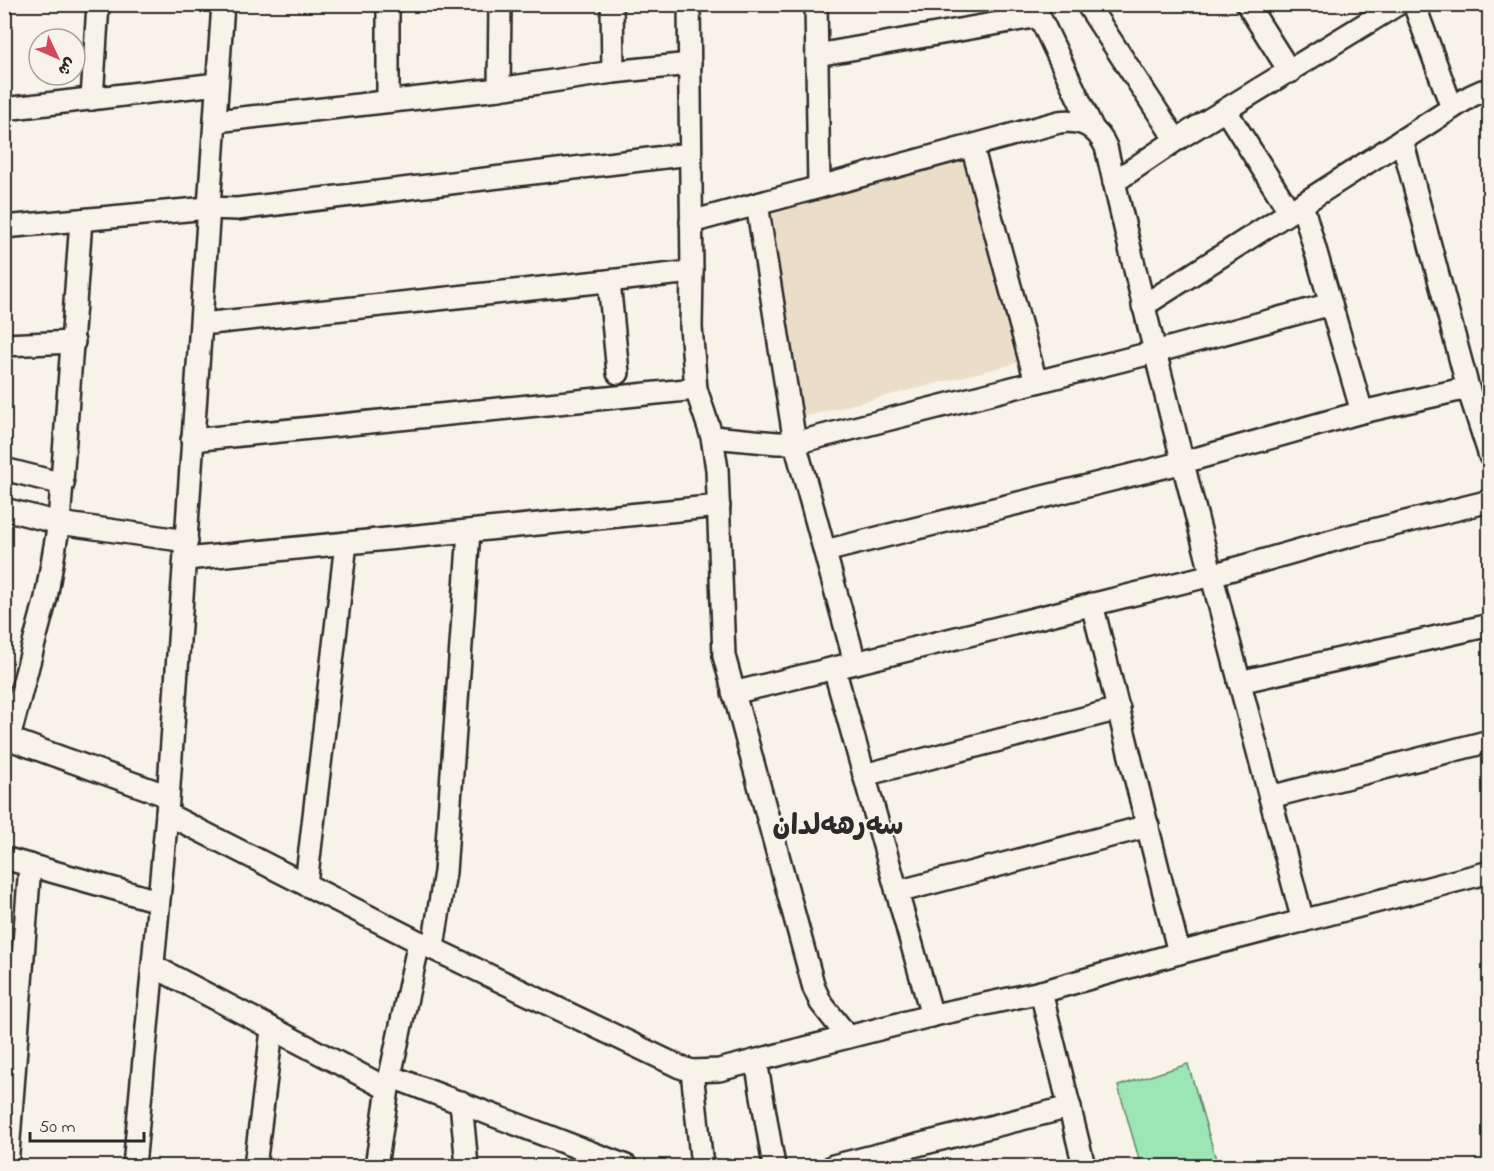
<svg xmlns="http://www.w3.org/2000/svg" width="1494" height="1171" viewBox="0 0 1494 1171" font-family="'Indie Flower','Playpen Sans Arabic',sans-serif">
<rect width="100%" height="100%" fill="#f7f3e8"/>
<filter id="ink" filterUnits="userSpaceOnUse"><feTurbulence type="fractalNoise" baseFrequency=".0167" numOctaves="2"/><feDisplacementMap in="SourceGraphic" scale="12" xChannelSelector="R" yChannelSelector="G"/><feConvolveMatrix kernelMatrix="1 2 1 2 8 2 1 2 1" color-interpolation-filters="sRGB"/></filter>
<g filter="url(#ink)">
<!-- built -->
<polygon fill="#ebdec9" points="967,157 1021,362 803,417 768,211"/>
<!-- green -->
<polygon fill="#9ce5b4" stroke="#648870" stroke-width="1.5" points="1188,1064 1218,1166 1141,1166 1118,1086"/>
<g fill="none" stroke-linecap="round" stroke-linejoin="round">
<!-- minor casing -->
<g stroke="#2b2b2b" stroke-width="26">
<g id="minor">
<polyline points="612,4 613,72"/>
<polyline points="689,4 692,272 691,327 696,389 712,437 717,469 724,656 814,988 821,1003 848,1037"/>
<polyline points="816,4 819,187"/>
<polyline points="1087,4 1176,140"/>
<polyline points="1247,4 1290,72"/>
<polyline points="1414,4 1452,108"/>
<polyline points="1034,5 1092,127"/>
<polyline points="817,55 1039,16"/>
<polyline points="499,89 500,4"/>
<polyline points="92,99 98,4"/>
<polyline points="388,101 388,4"/>
<polyline points="4,109 217,84"/>
<polyline points="1226,111 1290,212"/>
<polyline points="216,121 499,89 613,72 690,64"/>
<polyline points="1402,140 1468,388 1490,456"/>
<polyline points="972,146 1036,382"/>
<polyline points="1114,182 1176,140 1398,4"/>
<polyline points="757,204 795,443 855,662"/>
<polyline points="1302,204 1362,412"/>
<path d="M691 222 1059 122C1081 119 1096 126 1106 147 1166 406 1234 663 1303 921"/>
<polyline points="4,227 208,208 237,209 690,154"/>
<polyline points="609,281 618,373"/>
<polyline points="1143,306 1471,96 1482,91 1490,91"/>
<polyline points="202,324 692,272"/>
<polyline points="4,345 74,342"/>
<polyline points="712,437 777,443 795,443 1155,352 1331,304"/>
<polyline points="192,440 696,389"/>
<polyline points="4,469 63,484"/>
<polyline points="4,509 59,523 187,541"/>
<polyline points="825,551 1184,462 1362,412 1468,388"/>
<polyline points="186,559 719,506"/>
<polyline points="1092,604 1179,953"/>
<polyline points="834,668 932,1016"/>
<polyline points="1239,682 1490,625"/>
<polyline points="733,693 1212,575 1349,536 1490,501"/>
<polyline points="4,737 168,796"/>
<polyline points="9,738 46,598 59,523 81,220"/>
<polyline points="864,775 1119,709"/>
<polyline points="1270,797 1490,741"/>
<polyline points="167,814 419,942 680,1067 692,1071 719,1070 934,1015 1041,992 1179,953 1490,872"/>
<polyline points="4,858 158,901"/>
<polyline points="306,884 346,543"/>
<polyline points="897,892 1148,826"/>
<polyline points="433,947 445,872 469,531"/>
<polyline points="153,966 388,1089"/>
<polyline points="1041,992 1084,1166"/>
<polyline points="756,1061 774,1166"/>
<polyline points="692,1071 702,1166"/>
<polyline points="390,1076 626,1166"/>
<polyline points="461,1102 467,1166"/>
<polyline points="7,1166 30,865"/>
<polyline points="134,1166 167,814 223,4"/>
<polyline points="255,1166 272,1030"/>
<polyline points="376,1166 390,1076 419,942"/>
<polyline points="833,1166 1070,1107"/>
</g>
</g>
<!-- minor -->
<use href="#minor" stroke="#f7f3e8" stroke-width="21"/>
</g>
</g>
<g text-anchor="middle" stroke-width="4.5" stroke-linejoin="round" paint-order="stroke">
<!-- neighbourhood labels -->
<g font-size="28" font-weight="bold" fill="#2b2b2b" stroke="#f7f3e8">
<text x="838" y="834">سەرهەلدان</text>
</g>
</g>
<!-- margin -->
<rect width="1494" height="1171" fill="none" stroke="#f7f3e8" stroke-width="24"/>
<rect x="12" y="12" width="1470" height="1147" fill="none" stroke="#2b2b2b" stroke-width="2" filter="url(#ink)"/>
<!-- north arrow -->
<g transform="translate(57 57) rotate(134)"><circle r="28" fill="#f7f3e8" stroke="#a5a39c" stroke-width="1.5"/>
<path d="M0-4.5L10 22L0 15L-10 22Z" fill="#d1495b"/>
<text y="-9" font-size="16" font-weight="bold" text-anchor="middle" fill="#2b2b2b">ش</text>
</g>
<!-- scale -->
<path d="M30 1132v9h114v-9" fill="none" stroke="#2b2b2b" stroke-width="3"/>
<text x="39" y="1132" font-size="18" fill="#2b2b2b" stroke="#f7f3e8" stroke-width="4.5" paint-order="stroke">50 m</text>
</svg>
